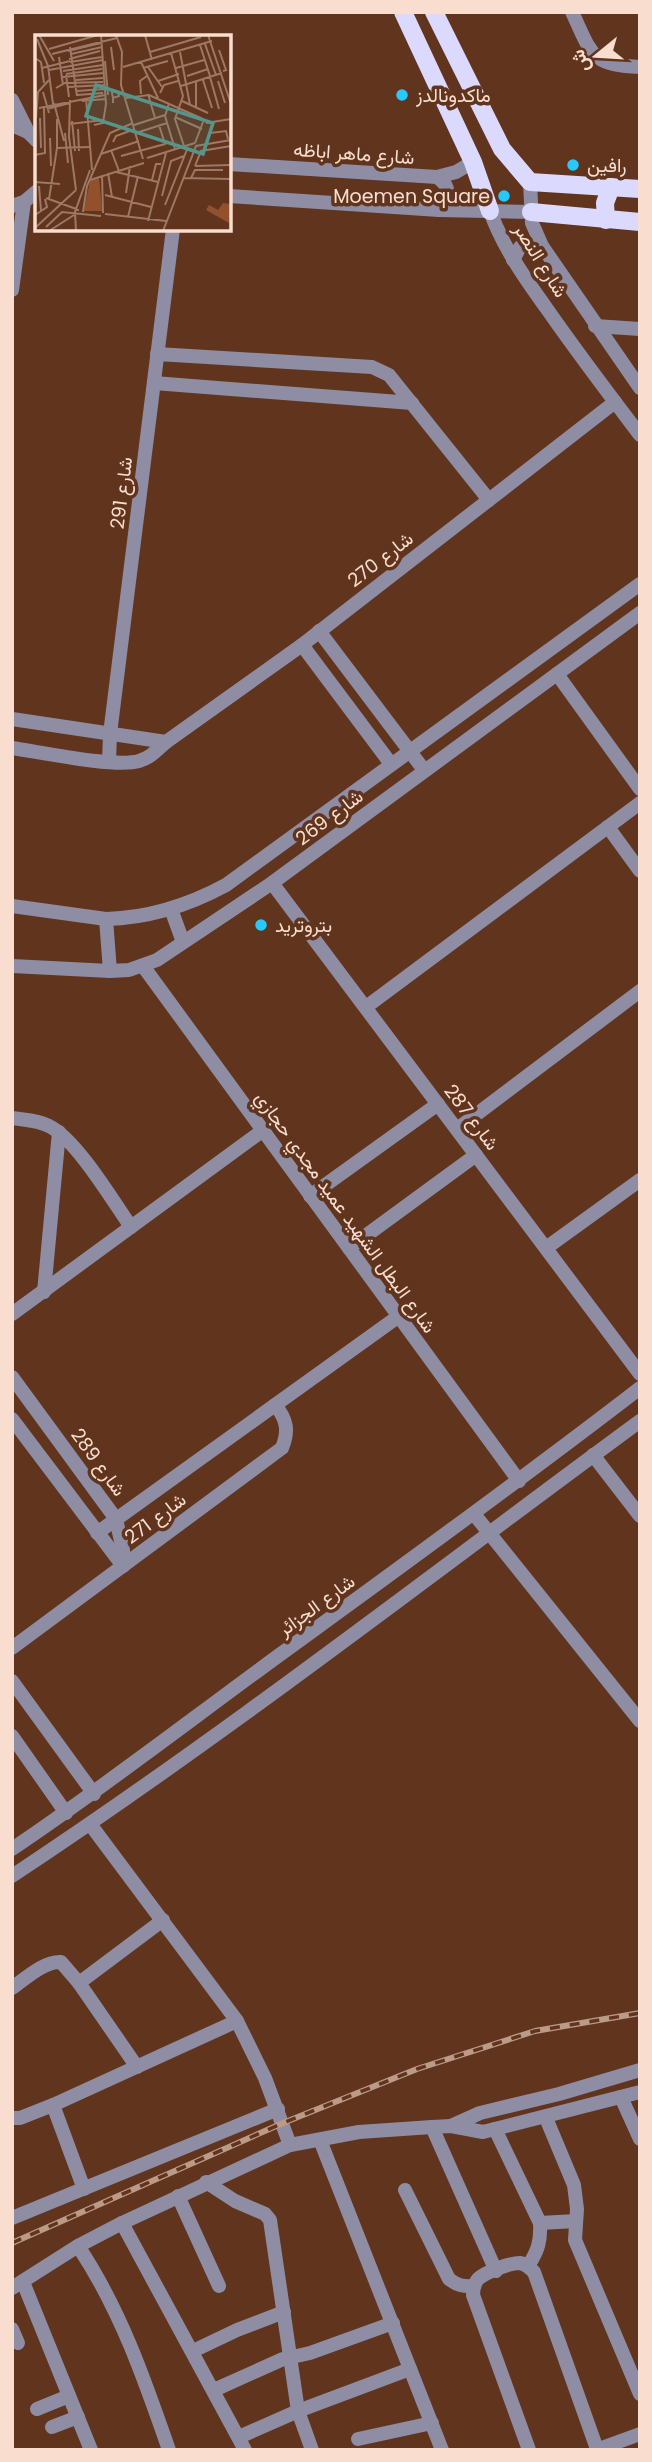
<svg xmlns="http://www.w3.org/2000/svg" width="652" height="2462" viewBox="0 0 652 2462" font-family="Poppins,Vazirmatn,sans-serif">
<rect width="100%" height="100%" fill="#60341d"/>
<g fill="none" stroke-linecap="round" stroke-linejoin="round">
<!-- minor -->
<g stroke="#8e8da4" stroke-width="14">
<path d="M572 12C592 54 590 65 640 67"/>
<polyline points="12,100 28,132"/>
<polyline points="12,125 28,132 37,141"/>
<polyline points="229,164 437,177 456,172 473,162"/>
<path d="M437 177C451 186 451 200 439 210"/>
<polyline points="530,182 532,223 542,246 640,388"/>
<polyline points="229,196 439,210 531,212"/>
<polyline points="12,206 24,202 37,191"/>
<path d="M490 211C503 247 524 277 547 309 577 352 608 393 640 435"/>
<polyline points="513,260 520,247 535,244 542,246"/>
<polyline points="12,290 24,202"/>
<polyline points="595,326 640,329"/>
<polyline points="157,354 372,367 389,375 489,500"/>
<polyline points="154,383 412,403"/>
<polyline points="319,631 424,770"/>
<polyline points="302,645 391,764"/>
<polyline points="557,674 640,789"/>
<polyline points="12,719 166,742"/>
<path d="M12 748C40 752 115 768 139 761 150 758 157 750 166 742L302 645 615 402"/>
<polyline points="109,762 110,734 173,229"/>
<polyline points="608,827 640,871"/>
<polyline points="272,883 640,1374"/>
<path d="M12 906 106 919C149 918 189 905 226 885L640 584"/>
<polyline points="171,909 183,942"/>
<polyline points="106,919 110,971"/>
<polyline points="12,966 110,971 129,970 157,960 272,883 640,613"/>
<polyline points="143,966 519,1481"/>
<polyline points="366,1007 640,803"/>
<path d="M12 1118C25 1120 38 1120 49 1126 76 1139 113 1201 131 1227"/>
<polyline points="457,1129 640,991"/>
<polyline points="310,1196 438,1104"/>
<polyline points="349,1248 476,1155"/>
<polyline points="546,1248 640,1180"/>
<polyline points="44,1292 59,1132"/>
<polyline points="12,1314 262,1131"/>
<polyline points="12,1377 116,1519 123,1550 123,1566"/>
<polyline points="12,1419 123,1566"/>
<polyline points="593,1455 640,1516"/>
<polyline points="474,1514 640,1721"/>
<polyline points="97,1533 399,1316"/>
<path d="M12 1648 282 1448C289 1431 287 1419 275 1405"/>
<polyline points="12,1681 94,1794"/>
<polyline points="12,1736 66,1813"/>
<polyline points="90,1824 237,2021 265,2078 290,2145"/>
<path d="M12 1849C103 1788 189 1721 278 1656 399 1568 521 1480 640 1388"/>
<path d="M12 1876C228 1733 432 1574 640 1421"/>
<polyline points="79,1983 163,1920"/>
<path d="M12 1988C25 1979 44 1961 61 1962L79 1983 137 2067"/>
<polyline points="621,2097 640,2139"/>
<polyline points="53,2105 84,2189"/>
<polyline points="12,2118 20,2118 53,2105 237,2021"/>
<polyline points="546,2118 574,2185 577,2209 575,2240 640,2394"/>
<polyline points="451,2126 480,2113 559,2094 640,2070"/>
<polyline points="432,2127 496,2271"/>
<path d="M495 2129 540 2223C541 2241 538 2251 528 2266"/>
<polyline points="320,2140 442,2450"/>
<polyline points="206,2182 235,2201 265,2214 270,2220 298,2411 312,2450"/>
<path d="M405 2190 449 2279C457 2285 463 2287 474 2286"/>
<polyline points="178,2196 219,2286"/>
<polyline points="12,2218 278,2109"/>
<polyline points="122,2223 245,2450"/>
<polyline points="540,2223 576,2221"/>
<path d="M78 2246C120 2309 144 2378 169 2450"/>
<polyline points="23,2282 91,2450"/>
<polyline points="12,2288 78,2246 122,2223 290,2145 359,2132 432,2127 451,2126 483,2132 640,2092"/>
<polyline points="12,2329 18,2343"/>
<polyline points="193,2351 237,2330 284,2312"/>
<polyline points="214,2390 283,2359 310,2353 393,2323"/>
<polyline points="37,2409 69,2396"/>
<polyline points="52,2427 78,2417"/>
<polyline points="239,2437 298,2411 410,2369"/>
<polyline points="358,2439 432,2423"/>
<path d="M529 2450 473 2295C473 2289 474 2284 478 2279 486 2272 509 2263 520 2263 526 2264 530 2268 534 2272L597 2449"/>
<polyline points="596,2450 640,2434"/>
</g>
<!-- major -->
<g stroke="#dbdafe" stroke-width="18">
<polyline points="403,12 473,162 490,211"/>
<polyline points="434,12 502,149 530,182 640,189"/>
<polyline points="531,212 640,222"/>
<polyline points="606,220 605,203 611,187"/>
</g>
<!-- rail casing -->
<g stroke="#bc9a88" stroke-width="6">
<polyline id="rail" points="12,2243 283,2123 417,2069 535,2031 640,2013"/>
</g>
<!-- rail -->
<use href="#rail" stroke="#60341d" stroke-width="3.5" stroke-dasharray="10" stroke-linecap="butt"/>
</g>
<!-- markers -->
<g fill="#26c9fe" stroke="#60341d" stroke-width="2.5">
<circle cx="402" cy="95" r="7"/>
<circle cx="573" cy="165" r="7"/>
<circle cx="504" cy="196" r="7"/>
<circle cx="261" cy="925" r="7"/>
</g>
<g text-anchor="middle" stroke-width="7" stroke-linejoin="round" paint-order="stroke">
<!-- poi labels -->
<g font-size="19" fill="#f9ddcf" stroke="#60341d" text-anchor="start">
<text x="416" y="102">ماكدونالدز</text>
<text x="587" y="172">رافين</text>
<text x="490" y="203" text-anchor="end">Moemen Square</text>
<text x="275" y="932">بتروتريد</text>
</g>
<!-- street labels -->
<g font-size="19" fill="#f9ddcf" stroke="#60341d">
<text transform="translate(354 153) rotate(4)" y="7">شارع ماهر اباظه</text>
<text transform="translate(541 260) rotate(58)" y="7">شارع النصر</text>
<text transform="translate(121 493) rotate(-83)" y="7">شارع 291</text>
<text transform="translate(380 559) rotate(-38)" y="7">شارع 270</text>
<text transform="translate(329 817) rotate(-37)" y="7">شارع 269</text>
<text transform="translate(472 1117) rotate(53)" y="7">شارع 287</text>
<text transform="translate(346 1212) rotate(54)" y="7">شارع البطل الشهيد عميد مجدي حجازي</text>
<text transform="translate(99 1462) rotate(54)" y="7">شارع 289</text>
<text transform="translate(155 1518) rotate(-37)" y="7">شارع 271</text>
<text transform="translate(316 1605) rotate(-36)" y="7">شارع الجزائر</text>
</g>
</g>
<!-- overview -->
<g transform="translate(35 35)">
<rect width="196" height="196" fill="#60341d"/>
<path d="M64 142 67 176H49L55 146ZM188 168 196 169 194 188 171 175 174 170 183 175Z" fill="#93502c"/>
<path fill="none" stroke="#9d7864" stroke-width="2" d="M4 0 19 26M81 0 87 17 86 50 108 124M110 0 117 25M173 0 196 69M2 4 13 31 18 69M170 9 181 40M165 10 175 41M35 12 42 61M76 12 79 35M14 14 63 0M184 15 191 35 188 36M33 16 66 8M115 17 166 2M145 17 155 70M136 18 148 61 140 84 149 111M17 19 82 3M36 19 67 12M24 22 28 50M0 23 6 27 9 48M34 24 65 16M70 26 73 60M35 27 67 22M106 27 123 63M88 32 177 6M113 32 127 52M7 33 35 26M108 33 133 26M141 33 169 25M14 35 68 25M28 36 68 30M31 39 67 34M31 40 34 62M152 41 173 34M28 42 68 38M175 42 184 74M41 45 68 43M168 45 177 73M123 46 144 39M183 46 190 68M161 47V72M146 51 187 38M33 52 69 50M21 53 30 48 68 47M42 56 69 54M8 57 14 78M125 58 129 50 143 46M106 59 105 46 112 41M113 59 120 83M42 60 68 58M51 63 57 135M78 63 84 61 82 56H77V58L78 63V68M91 63 114 60 168 84M35 65 34 102 41 155M47 66 71 64M147 66 173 78M19 68 29 106M134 68 130 81 140 114M4 73 70 60M12 74 35 68M140 82 167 94M1 83 3 57 14 45M5 83 6 113M37 86 40 116M171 88 196 84M34 89 69 85M59 90 68 88 71 69 66 0M99 90 130 80M43 94 44 116M30 98 33 128M101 98 132 88M175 98 191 96 193 104M15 103 16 131M78 107 81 101 100 94M160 108 168 87M22 113 54 112M76 115 84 136M66 119 104 106M0 120 10 118 9 72M86 121 130 109 124 90M112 123 160 108M160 131 166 116 196 111M160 131 196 130M81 137 123 147M73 138 77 162M67 140 68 178M148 143 196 144M156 143 160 135H188M55 145 109 128M117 145 121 129H126M0 147 25 149M4 151 6 176M91 158 95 131M70 160 116 172M127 161 136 126 149 121M11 163 44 175M14 164 22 113V84M130 170 153 112M48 177 52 151 75 98 98 88M70 179 131 186M0 180 12 172 10 164M93 182 103 141M113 186 131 118M11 192 27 177 66 181M0 193 41 155M14 196 39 180M41 196 40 177 55 135M128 196 161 111 196 105"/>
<path fill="#55958b" fill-opacity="0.15" stroke="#55958b" stroke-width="3.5" d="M61 50 178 88 168 119 51 81Z"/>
<rect width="196" height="196" fill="none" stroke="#f9ddcf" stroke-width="3.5"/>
</g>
<!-- border -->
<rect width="652" height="2462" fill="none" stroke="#f9ddcf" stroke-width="28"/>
<!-- north arrow -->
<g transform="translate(596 56) rotate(252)" stroke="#60341d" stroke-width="5" paint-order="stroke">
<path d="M0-5L12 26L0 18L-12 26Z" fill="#f9ddcf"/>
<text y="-10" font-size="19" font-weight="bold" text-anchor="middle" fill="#f9ddcf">ش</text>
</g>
</svg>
